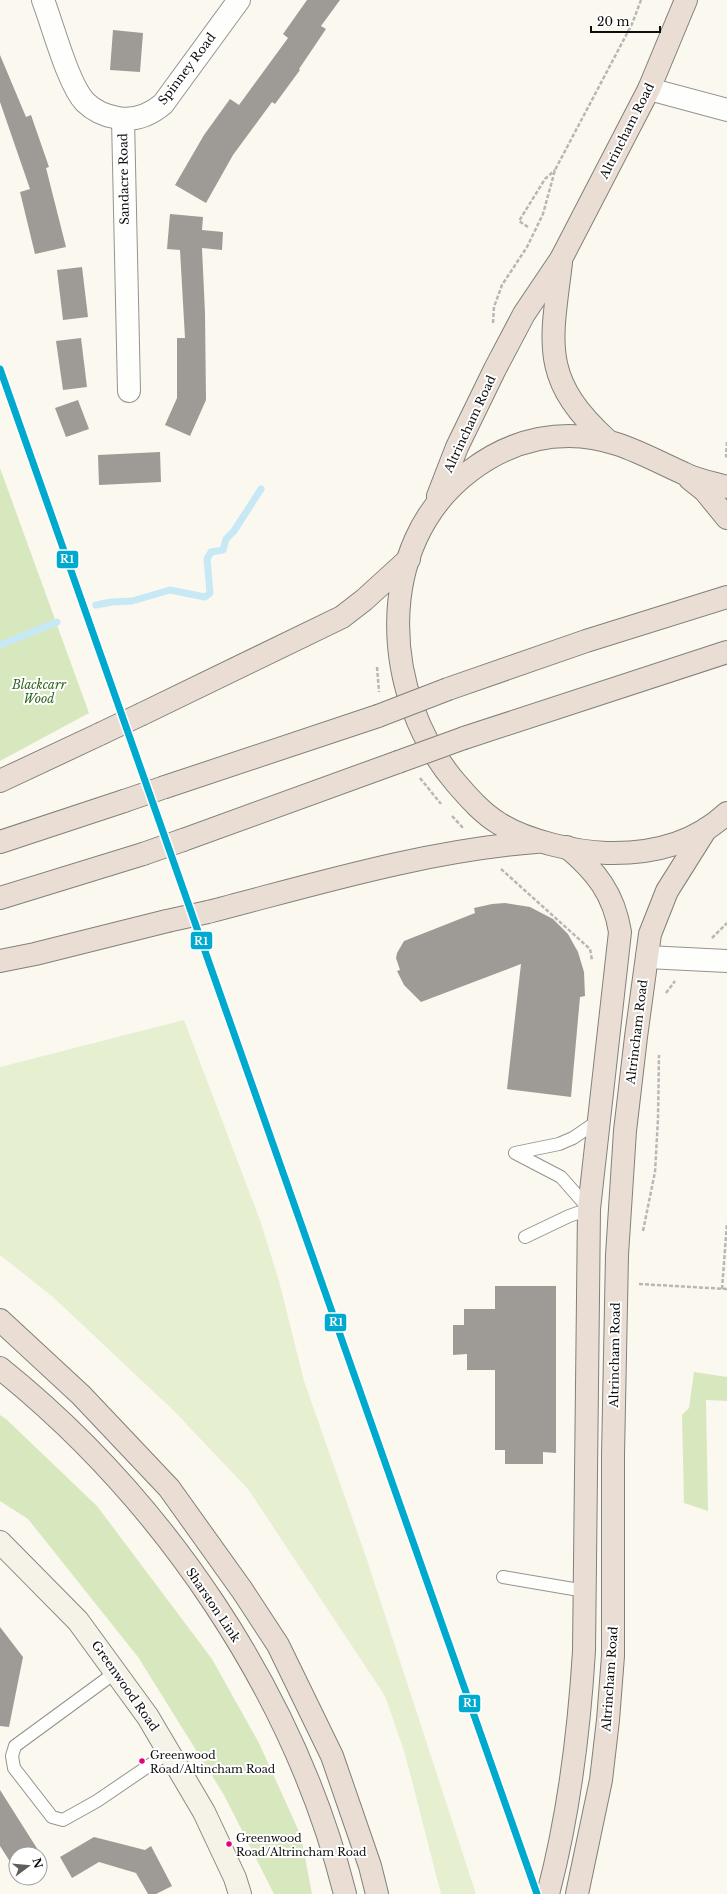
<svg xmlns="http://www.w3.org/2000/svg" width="727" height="1894" viewBox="0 0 727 1894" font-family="'Libre Baskerville',serif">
<rect width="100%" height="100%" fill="#fbf8f0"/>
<!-- green -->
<polygon fill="#e6f0d0" points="184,1020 261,1223 279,1281 304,1381 366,1557 476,1894 441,1894 405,1754 385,1696 248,1489 173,1410 53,1297 0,1255 0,1067"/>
<!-- forest -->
<g fill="#d7e8be">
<polygon points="0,468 89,713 0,761"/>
<polygon points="694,1372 727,1377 727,1401 706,1400 708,1511 684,1503 682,1415 689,1408"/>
<polygon points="0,1415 6,1419 97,1506 212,1659 259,1743 301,1836 312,1894 274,1894 224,1795 138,1657 28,1519 0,1501"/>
</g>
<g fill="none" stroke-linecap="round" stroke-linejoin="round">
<!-- stream -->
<g stroke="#c7e8f5" stroke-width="7">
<polyline points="96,605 112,602 132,601 170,590 205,597 210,593 207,559 211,552 223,550 226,539 234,531 261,489"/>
<polyline points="0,645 57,622"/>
</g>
</g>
<!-- building -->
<g fill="#9e9a96">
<polygon points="307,0 340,0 321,26 326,29 299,69 300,70 275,104 272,102 233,155 206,203 175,185 204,135 230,99 239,105 288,38 283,34"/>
<polygon points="113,30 143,33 140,72 110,70"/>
<polygon points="0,55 26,117 31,115 49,167 46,168 66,247 35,254 20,192 30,189 0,102"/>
<polygon points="170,214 203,217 202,230 223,232 222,250 202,248 205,313 206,400 190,436 165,425 177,398 177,338 185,338 180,250 167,249"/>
<polygon points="82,267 88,317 63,320 57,270"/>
<polygon points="81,338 87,387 63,390 56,341"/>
<polygon points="78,400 89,429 66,437 55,408"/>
<polygon points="160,452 161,482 99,485 98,455"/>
<polygon points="505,903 530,907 553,919 568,934 578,952 584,972 585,996 580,997 571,1097 507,1089 521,964 421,1002 404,985 397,971 400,970 396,958 397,953 404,941 475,913 474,908 492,904"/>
<polygon points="495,1286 556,1286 556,1453 543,1452 543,1464 505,1464 505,1450 495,1450 495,1370 467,1370 467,1354 453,1355 453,1325 464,1325 464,1309 495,1309"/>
<polygon points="0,1627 23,1657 9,1727 0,1726"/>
<polygon points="0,1790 45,1861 40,1864 40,1854 16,1854 16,1871 0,1846"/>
<polygon points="94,1837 145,1850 151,1846 172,1886 156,1894 148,1894 136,1873 99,1862 72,1878 60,1857"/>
</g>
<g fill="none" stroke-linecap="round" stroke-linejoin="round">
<!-- lane casing -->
<g stroke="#94938f" stroke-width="14">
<g id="lane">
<polyline points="525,1237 569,1216 589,1209 561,1177 515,1153 559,1144 573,1138 598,1121"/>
<polyline points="503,1577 585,1591"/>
<polyline points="116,1672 15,1746 12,1756 14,1768 52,1817 63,1820 97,1801 169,1752"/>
</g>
</g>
<!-- street casing -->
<g stroke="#94938f" stroke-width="24">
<g id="street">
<path d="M43 0C53 26 68 84 85 102 94 111 106 116 118 118 135 121 151 114 163 104L239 0"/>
<polyline points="649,89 727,110"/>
<polyline points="123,119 129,391"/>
<polyline points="647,957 727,961"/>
</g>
</g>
<!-- secondary casing -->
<g stroke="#8b8986" stroke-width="24">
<polyline id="secondary" points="0,1542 78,1621 148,1717 204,1812 235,1878 240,1894"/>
</g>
<!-- highway casing -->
<g stroke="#81807c" stroke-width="24">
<g id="highway">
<path d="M561 263C551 344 540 379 607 440"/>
<polyline points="690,479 705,491 727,518"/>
<path d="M727 487C713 483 696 480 683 473 645 456 613 436 569 436 533 436 499 449 470 471 372 545 381 696 456 783 469 798 483 814 500 824 527 841 576 852 607 853 651 854 694 844 727 813"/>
<polyline points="438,496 457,447 495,369 524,314 561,259 649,89 686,0"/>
<polyline points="448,689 586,641 727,597"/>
<polyline points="142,714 342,617 364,600 409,559"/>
<polyline points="464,738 727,652"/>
<polyline points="0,781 100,734"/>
<polyline points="165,787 378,716"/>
<polyline points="183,840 398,762"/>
<polyline points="0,842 124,801"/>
<polyline points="0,898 143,854"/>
<path d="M208 912C316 884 424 851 536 842"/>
<polyline points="0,961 35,954 167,921"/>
<polyline points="0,1320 81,1395 169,1488 242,1590 278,1645 332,1756 370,1866 377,1894"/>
<path d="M0 1368C163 1499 294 1691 345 1894"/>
<path d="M548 1894C569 1814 579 1733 584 1651L589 1209 620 932C614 894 596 871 567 847"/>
<polyline points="577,1894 601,1780 608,1720 613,1656 613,1455 617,1255 625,1131 636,1037 650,934 667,891 706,829"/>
</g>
</g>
<!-- path -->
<g stroke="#b8b7b6" stroke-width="2.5" stroke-dasharray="4 2" stroke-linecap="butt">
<polyline points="528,227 519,221 545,179 555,170"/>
<polyline points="493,323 494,307 502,285 527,247 543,214 555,170 632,24 641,0"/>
<polyline points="727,442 726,456 727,457"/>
<polyline points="377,667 379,692"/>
<polyline points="420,778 441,804"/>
<polyline points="452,816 464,829"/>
<polyline points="501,869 590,949 592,960"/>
<polyline points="712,938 727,923"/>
<polyline points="666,993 675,981"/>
<polyline points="643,1231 655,1172 658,1119 659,1055"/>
<polyline points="639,1284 727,1289"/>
<polyline points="722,1289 727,1223"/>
</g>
<!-- lane -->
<use href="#lane" stroke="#fefefd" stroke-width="12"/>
<!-- street -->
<use href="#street" stroke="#fefefd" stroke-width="22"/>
<!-- secondary -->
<use href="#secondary" stroke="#f5f3e8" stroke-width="22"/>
<!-- highway -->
<use href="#highway" stroke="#e9ddd4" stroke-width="22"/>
<!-- rail -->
<polyline stroke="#d7c4c6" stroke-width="3" points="0,369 537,1894"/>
<!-- highway-bridge casing -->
<g stroke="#81807c" stroke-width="24" stroke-linecap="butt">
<g id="highway-bridge">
<polyline points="378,716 448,689"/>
<polyline points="100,734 142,714"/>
<polyline points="398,762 464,738"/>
<polyline points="124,801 165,787"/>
<polyline points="143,854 183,840"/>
<polyline points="167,921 208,912"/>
</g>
</g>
<!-- highway-bridge -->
<use href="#highway-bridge" stroke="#e9ddd4" stroke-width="22"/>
<!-- rail-1 casing -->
<g stroke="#fff" stroke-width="10">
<polyline id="rail-1" points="0,369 537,1894"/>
</g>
<!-- rail-1 -->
<use href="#rail-1" stroke="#00a9ce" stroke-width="7"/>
</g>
<!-- markers -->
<g fill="#e5007d" stroke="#fff" stroke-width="1.5">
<circle cx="142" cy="1761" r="3.5"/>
<circle cx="229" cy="1844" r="3.5"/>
</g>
<g text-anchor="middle" stroke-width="4" stroke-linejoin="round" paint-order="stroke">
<!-- bus labels -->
<g font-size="11" fill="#0d0d0d" stroke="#fff" text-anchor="start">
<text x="150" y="1759">Greenwood<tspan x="150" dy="14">Road/Altincham Road</tspan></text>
<text x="236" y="1842">Greenwood<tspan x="236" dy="14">Road/Altrincham Road</tspan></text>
</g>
<!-- street labels -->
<g font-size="12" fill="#0d0d0d" stroke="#fff">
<text transform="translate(187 69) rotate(-53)" y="4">Spinney Road</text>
<text transform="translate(627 131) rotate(-63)" y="4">Altrincham Road</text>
<text transform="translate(124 179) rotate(-91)" y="4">Sandacre Road</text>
<text transform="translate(470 424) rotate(-65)" y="4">Altrincham Road</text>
<text transform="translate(637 1032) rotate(-83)" y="4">Altrincham Road</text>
<text transform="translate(615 1355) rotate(-89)" y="4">Altrincham Road</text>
<text transform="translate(213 1605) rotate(56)" y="4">Sharston Link</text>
<text transform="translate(610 1679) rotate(-86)" y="4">Altrincham Road</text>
<text transform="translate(125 1686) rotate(55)" y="4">Greenwood Road</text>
</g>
<!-- park labels -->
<g font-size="12" font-style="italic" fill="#30651c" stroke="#fff">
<text x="39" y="689">Blackcarr<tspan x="39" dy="14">Wood</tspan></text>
</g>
</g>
<g stroke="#fff" stroke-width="1.5">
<rect x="56" y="550" width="23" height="19" rx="4" fill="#00a9ce"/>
<rect x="190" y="931" width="23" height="19" rx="4" fill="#00a9ce"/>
<rect x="324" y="1313" width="23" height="19" rx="4" fill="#00a9ce"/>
<rect x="458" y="1694" width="23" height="19" rx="4" fill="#00a9ce"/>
</g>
<g font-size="11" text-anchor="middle" font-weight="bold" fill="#fff">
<text x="67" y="563">R1</text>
<text x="201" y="945">R1</text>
<text x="336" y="1326">R1</text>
<text x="470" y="1707">R1</text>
</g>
<!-- north arrow -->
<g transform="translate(28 1866) rotate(74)"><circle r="19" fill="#ffffff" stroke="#9e9e9e"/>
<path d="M0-3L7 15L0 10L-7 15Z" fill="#605f5c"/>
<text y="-6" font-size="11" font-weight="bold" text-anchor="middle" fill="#0d0d0d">N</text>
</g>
<!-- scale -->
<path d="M591 26v6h69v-6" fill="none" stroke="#0d0d0d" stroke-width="2"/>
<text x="597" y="26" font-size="12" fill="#0d0d0d" stroke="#ffffff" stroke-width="3" paint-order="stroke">20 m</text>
</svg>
